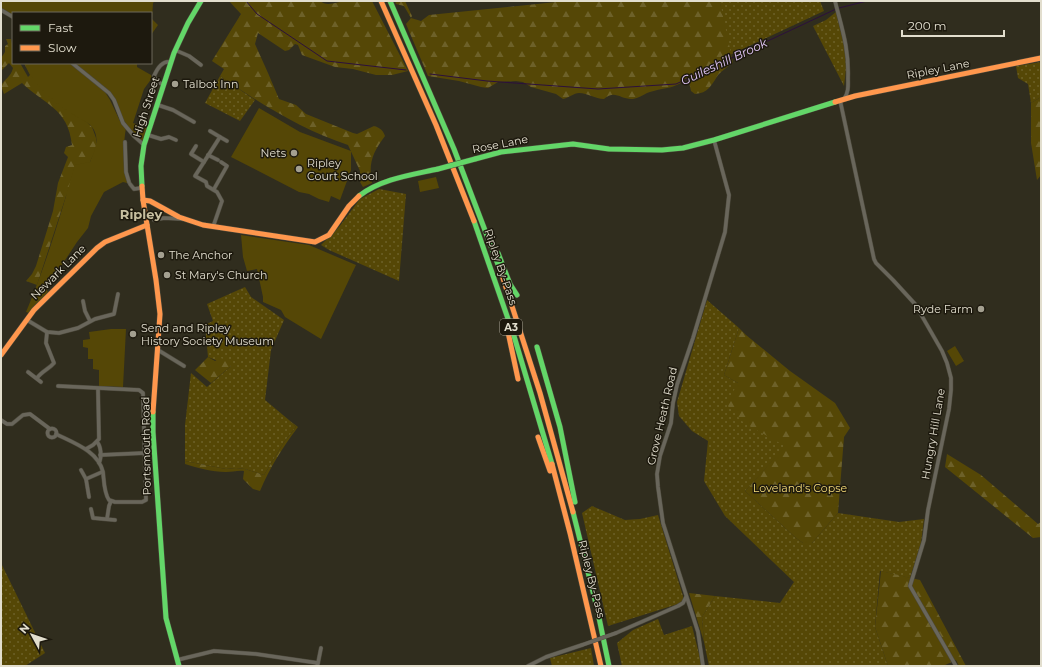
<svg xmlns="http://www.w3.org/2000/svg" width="1042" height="667" viewBox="0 0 1042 667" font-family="Montserrat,sans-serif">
<defs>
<pattern id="grass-dots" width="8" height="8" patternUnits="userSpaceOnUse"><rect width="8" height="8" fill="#554706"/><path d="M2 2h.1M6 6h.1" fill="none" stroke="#6d6129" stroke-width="1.8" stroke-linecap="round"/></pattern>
<pattern id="forest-firs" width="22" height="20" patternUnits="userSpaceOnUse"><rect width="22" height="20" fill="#554706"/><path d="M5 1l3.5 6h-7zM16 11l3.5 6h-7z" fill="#6d6129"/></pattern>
</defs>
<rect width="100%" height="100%" fill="#302d1e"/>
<!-- grass -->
<g fill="url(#grass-dots)">
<polygon points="719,1 820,1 824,11 730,55 720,3"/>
<polygon points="836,12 843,40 847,61 844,86 813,26 826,20"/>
<polygon points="1041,62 1041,97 1031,103 1028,84 1018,78 1016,66"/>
<polygon points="220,76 255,100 240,121 205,103"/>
<polygon points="379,189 406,194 399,281 329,250 321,245 339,227 360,199"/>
<polygon points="245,287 251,297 284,320 271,350 265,400 289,420 296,427 284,442 264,475 245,469 236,468 226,469 185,461 185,425 191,373 207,387 231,366 208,357 205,325 213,321 207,304"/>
<polygon points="707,300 739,328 724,375 738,383 786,446 745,491 796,538 803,543 812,543 838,513 899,522 924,519 921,543 910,578 880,571 875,627 888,666 709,666 704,642 702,617 715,596 780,603 794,582 725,516 704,481 708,441 692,431 679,416 677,402"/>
<polygon points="592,506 625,520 640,519 658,515 683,596 683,600 678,604 608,626 582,513"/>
<polygon points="1,563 45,653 25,666 1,666"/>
<polygon points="658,619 664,635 692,626 702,666 622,666 617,643 633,630"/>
<polygon points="591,648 594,666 552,666 550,658"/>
</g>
<!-- forest -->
<g fill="url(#forest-firs)">
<path d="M229 1H320C327 7 336 2 345 1 354 0 363 1 372 1L408 71 392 75H376L353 69 335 67 302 55 298 45 295 44 289 50 285 51 258 33 255 44 268 73 279 99 296 105 306 114 353 133 357 134 374 126C380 128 383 130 385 136 373 152 368 163 372 183L363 187 360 182V171L348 145C302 130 259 103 220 76L224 69 212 61 241 14Z"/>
<path d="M395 1H405L412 16 411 18 421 21 429 15 566 1H719L720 2 733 63C728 66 722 71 718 75 711 86 708 93 695 94L691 91 688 78C674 90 663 87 647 93 643 95 638 98 633 99 621 100 615 89 604 99 595 99 588 93 579 93 574 93 568 98 563 99L556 94 531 87 523 82 516 81 498 82 488 88 481 87 459 81 428 76 406 24 411 18 404 6 396 4Z"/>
<path d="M6 39H11L13 49V63H20L28 77 30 75 24 63 92 127 96 138V149L90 162 66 196 37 285 26 281 32 274 36 266 53 211 58 183 68 157 64 153 66 147 72 145C68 108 45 105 22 83L4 94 1 86C5 78 11 77 13 68L9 63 1 71V58L5 52V46L8 44Z"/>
<polygon points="1041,97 1041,175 1037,180 1031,143 1031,103"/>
<polygon points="739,328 746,335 790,371 835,403 850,428 844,437 838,513 812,543 803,543 796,538 745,491 785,446 744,423 726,404 738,383 724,375"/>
<polygon points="208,357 215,361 220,358 228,360 231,366 211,383 195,370"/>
<path d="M289 420 298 427C283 447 270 467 260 491L253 489 243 479 244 471C238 470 232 472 226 472 212 472 198 468 185 464V461L226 469 236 468 245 469 264 475 284 442 296 427Z"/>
<polygon points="947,454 981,475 1038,524 1041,522 1041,537 1033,538 945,467"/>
<polygon points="881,571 920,580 966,666 959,666 956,660 943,666 888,666 875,627"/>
<polygon points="689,593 715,596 702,617 704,642"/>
</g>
<!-- park -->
<g fill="#554706">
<polygon points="1,1 155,1 153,3 152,19 158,25 151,35 151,13 13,13 13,16 1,9"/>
<path d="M24 63H71L105 92 110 100 120 121 126 128C123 144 123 166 128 182L127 183 123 182 104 192 91 216 88 228 77 242 46 289 48 292 29 313 26 312C46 265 61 214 75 165L90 162C94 152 101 138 92 127 88 122 75 116 69 112 51 100 33 83 24 63Z"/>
<polygon points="75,63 137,63 137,67 151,75 152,78 144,89 133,123 147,128 143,140 139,140 124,121 114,98"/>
<polygon points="259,108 300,132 351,151 351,170 340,200 331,196 329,202 319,199 309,194 299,192 231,157"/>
<polygon points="436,177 439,188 420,192 418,181"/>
<polygon points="241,235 309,245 356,265 321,339 285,317 281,310 263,302 263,297 257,269 247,271 243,257"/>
<polygon points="111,329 126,329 123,387 99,386 99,370 93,369 93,359 88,359 88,348 83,347 83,340 90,339 89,332"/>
<polygon points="955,346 964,361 956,366 947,351"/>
</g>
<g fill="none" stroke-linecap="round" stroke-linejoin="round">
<!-- stream -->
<g stroke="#2c103c" stroke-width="1">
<polyline points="246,1 257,14 327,61 406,70"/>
<polyline points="839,8 867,1"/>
<polyline points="430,74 487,81 598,89 676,84 836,9"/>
</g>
<!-- street casing -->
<g stroke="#4c493c" stroke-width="4.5">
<g id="street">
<path d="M835 1C842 29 849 48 848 78 848 85 849 92 844 99"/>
<polyline points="1,10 13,17"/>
<polyline points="175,50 189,56 201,65"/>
<polyline points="72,63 109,93 114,100 123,123 134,136 144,145"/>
<path d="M164 85 156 81 154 76C157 69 162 60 171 62"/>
<polyline points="840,100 874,259 876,263 893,280 915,304 942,351 947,363 951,378 951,390 949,409 928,510 924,540 910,586 956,666"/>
<polyline points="158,105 173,110 194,122"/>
<polyline points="210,131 220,137 195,176 206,182 207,186 217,192 222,201 213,227"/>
<polyline points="148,135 161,139 169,137 176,140"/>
<polyline points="220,137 227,141"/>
<polyline points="125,142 126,172 129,182"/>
<polyline points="196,146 191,154 204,162"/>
<polyline points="208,155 218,160"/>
<polyline points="130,184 134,189 141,188"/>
<polyline points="214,189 227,166 221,162"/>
<polyline points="154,220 164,218 183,219"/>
<polyline points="83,301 85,311 90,321"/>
<polyline points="27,320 47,332 59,333 78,328 95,319 114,314 118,294"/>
<polyline points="158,350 184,366"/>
<polyline points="28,372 41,382"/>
<path d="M37 378C42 371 49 369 54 363L46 343 47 332"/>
<polyline points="1,420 7,424 12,424 23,415 30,414 50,429"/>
<circle cx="52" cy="433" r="4.5"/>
<path d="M56 434C74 443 98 451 103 472 104 481 104 493 109 500L115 502H142L146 500 143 393 139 390 58 386"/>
<path d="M97 442C101 446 102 457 99 463"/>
<polyline points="86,449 93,445 99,439 98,389"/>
<polyline points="100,455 145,453"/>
<polyline points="81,470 86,479 89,497"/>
<polyline points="86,479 102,472"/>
<polyline points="91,509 93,518 115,520"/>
<polyline points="107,519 109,506 111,501"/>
<polyline points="616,633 678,606 683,603 686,597"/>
<polyline points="177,660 214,651 256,654 318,663 317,666"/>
<polyline points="318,663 321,648"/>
<polyline points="528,666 546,657 582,645"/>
<polyline points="703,666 698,632 663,523 658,487 657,474 660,456 671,423 673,403 677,385 693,338 725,232 729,195 714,140"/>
</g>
</g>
<!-- fast casing -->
<g stroke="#4c493c" stroke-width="6">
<g id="fast">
<polyline points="390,1 454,149 502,275"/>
<polyline points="475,159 501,152 573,144 609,149 662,150 683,148 714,140 835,102"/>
<polyline points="142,186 141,166 144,145 174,53 188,23 201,1"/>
<path d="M359 196C381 179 411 175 438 169"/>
<polyline points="474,221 514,336 552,464"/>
<polyline points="498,253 510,284 517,295"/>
<polyline points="537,347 560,427 575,502"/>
<polyline points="153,412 153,432 166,618 179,666"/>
<polyline points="573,512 597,608 609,666"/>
</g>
</g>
<!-- slow casing -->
<g stroke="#4c493c" stroke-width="6">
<g id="slow">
<polyline points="381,1 436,125 474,221"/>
<polyline points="835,102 855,96 1041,58"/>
<polyline points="142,186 143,200 156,280 160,314 153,412"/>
<polyline points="143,200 150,201 179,217 203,225 315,242 329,235 349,206 359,196"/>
<polyline points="502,275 540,393 573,512"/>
<polyline points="508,332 518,379"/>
<polyline points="1,355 34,310 97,248 105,242 147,225"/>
<polyline points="538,437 550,471"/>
<polyline points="552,464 570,533 601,666"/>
</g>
</g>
<!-- street -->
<use href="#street" stroke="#69665b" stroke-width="3.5"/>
<!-- fast -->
<use href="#fast" stroke="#63d668" stroke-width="5"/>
<!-- slow -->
<use href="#slow" stroke="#ff974d" stroke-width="5"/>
<!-- street-bridge casing -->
<g stroke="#4c493c" stroke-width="4.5" stroke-linecap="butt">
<polyline id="street-bridge" points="582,645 616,633"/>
</g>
<!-- fast-bridge casing -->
<g stroke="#4c493c" stroke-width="6" stroke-linecap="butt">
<polyline id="fast-bridge" points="438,169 475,159"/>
</g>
<!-- street-bridge -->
<use href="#street-bridge" stroke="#69665b" stroke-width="3.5"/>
<!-- fast-bridge -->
<use href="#fast-bridge" stroke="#63d668" stroke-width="5"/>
</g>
<!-- markers -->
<g fill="#a4a090" stroke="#1d190e" stroke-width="1.5">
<circle cx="175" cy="84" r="4"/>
<circle cx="294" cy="153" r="4"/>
<circle cx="299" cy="169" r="4"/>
<circle cx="161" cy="255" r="4"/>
<circle cx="167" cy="275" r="4"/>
<circle cx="981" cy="309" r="4"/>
<circle cx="133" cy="334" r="4"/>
</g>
<g text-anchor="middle" stroke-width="3" stroke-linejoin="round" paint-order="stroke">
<!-- shield labels -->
<rect fill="#1d190e" stroke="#a7a394" stroke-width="1" x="500" y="319" width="22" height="16" rx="3"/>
<g font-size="10" font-weight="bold" fill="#e2dece">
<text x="511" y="331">A3</text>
</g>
<!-- street labels -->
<g font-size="11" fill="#e2dece" stroke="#1d190e">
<text transform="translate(938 69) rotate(-11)" y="4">Ripley Lane</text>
<text transform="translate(146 107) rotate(-72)" y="4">High Street</text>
<text transform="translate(500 144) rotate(-11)" y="4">Rose Lane</text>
<text transform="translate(501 267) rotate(71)" y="4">Ripley By-Pass</text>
<text transform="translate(58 272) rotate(-45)" y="4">Newark Lane</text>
<text transform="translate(662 416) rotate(-77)" y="4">Grove Heath Road</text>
<text transform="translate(933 434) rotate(-80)" y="4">Hungry Hill Lane</text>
<text transform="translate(146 446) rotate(-91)" y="4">Portsmouth Road</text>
<text transform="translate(592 579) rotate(76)" y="4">Ripley By-Pass</text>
</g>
<!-- poi labels -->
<g font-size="11" fill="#e2dece" stroke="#1d190e" text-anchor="start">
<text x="183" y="88">Talbot Inn</text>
<text x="286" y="157" text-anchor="end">Nets</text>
<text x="307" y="167">Ripley<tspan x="307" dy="13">Court School</tspan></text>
<text x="169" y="259">The Anchor</text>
<text x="175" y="279">St Mary's Church</text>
<text x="973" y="313" text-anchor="end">Ryde Farm</text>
<text x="141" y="332">Send and Ripley<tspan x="141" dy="13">History Society Museum</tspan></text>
</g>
<!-- park labels -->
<g font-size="11" fill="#f5db78" stroke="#1d190e">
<text x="800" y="492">Loveland's Copse</text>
</g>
<!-- water labels -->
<g font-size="12" font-style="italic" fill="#e2c7f8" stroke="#1d190e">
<text transform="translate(724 62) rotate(-25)" y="4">Guileshill Brook</text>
</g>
<!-- quarter labels -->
<g font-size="13" font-weight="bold" fill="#c7bfa0" stroke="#1d190e">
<text x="141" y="219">Ripley</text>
</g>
</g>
<!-- border -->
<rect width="1042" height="667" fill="none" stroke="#e2dece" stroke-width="4"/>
<!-- legend -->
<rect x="12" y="12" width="140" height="52" fill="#1d190e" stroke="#6c685b"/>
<rect x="20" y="25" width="20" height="6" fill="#63d668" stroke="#6c685b"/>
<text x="48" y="32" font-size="12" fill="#e2dece">Fast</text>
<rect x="20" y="45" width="20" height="6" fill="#ff974d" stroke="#6c685b"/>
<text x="48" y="52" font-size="12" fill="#e2dece">Slow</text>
<!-- north arrow -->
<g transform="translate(32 635) rotate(310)" stroke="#1d190e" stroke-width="3" paint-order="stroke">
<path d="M0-3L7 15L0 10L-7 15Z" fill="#e2dece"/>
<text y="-6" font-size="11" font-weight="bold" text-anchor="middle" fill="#e2dece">N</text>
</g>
<!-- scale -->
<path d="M902 30v6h102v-6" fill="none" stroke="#e2dece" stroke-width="2"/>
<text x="908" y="30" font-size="12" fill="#e2dece" stroke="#1d190e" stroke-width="3" paint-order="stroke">200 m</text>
</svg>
